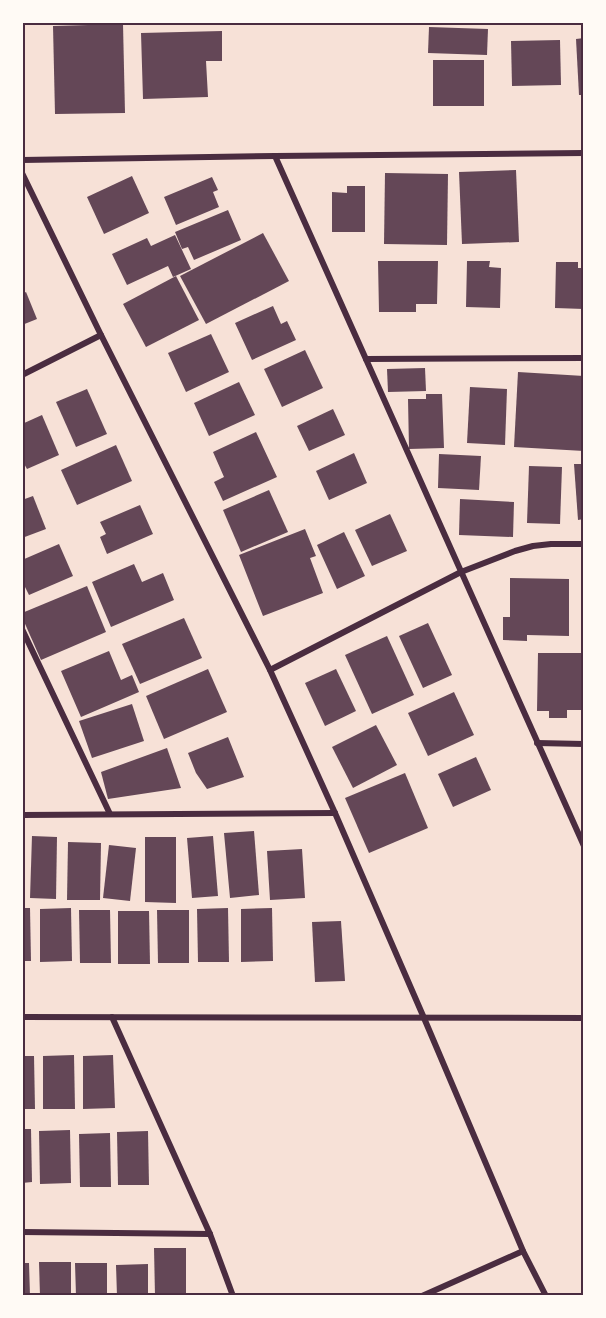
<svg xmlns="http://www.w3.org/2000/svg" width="606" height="1318" viewBox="0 0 606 1318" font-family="'Crimson Pro',serif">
<rect width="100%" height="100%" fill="#f7e1d7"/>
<!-- building -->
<g fill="#644757">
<polygon points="123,24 125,113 55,114 53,26"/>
<polygon points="429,27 488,29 487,55 428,53"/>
<polygon points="222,31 222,61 206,61 208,97 143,99 141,33"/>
<polygon points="584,38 584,95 579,95 576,39"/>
<polygon points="560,40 561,85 512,86 511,41"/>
<rect x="433" y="60" width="51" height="46"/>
<polygon points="516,170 519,242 462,244 459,172"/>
<polygon points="385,173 448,174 447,245 384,244"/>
<polygon points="132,176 149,213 104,234 87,197"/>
<polygon points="212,177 218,190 213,192 219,207 176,225 164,197"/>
<polygon points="347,186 365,186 365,232 332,232 332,192 347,193"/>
<polygon points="228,210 241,240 194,260 188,247 182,249 175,232"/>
<polygon points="263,233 289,281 206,324 180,276"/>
<polygon points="175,235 191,269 173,277 168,266 127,285 112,254 147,238 151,246"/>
<polygon points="378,261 438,261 437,304 416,304 416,312 379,312"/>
<polygon points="467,261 490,261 489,267 501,268 500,308 466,307"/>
<polygon points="556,262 578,262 578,268 584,268 584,309 555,308"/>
<polygon points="176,276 199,320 146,347 123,304"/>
<polygon points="26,292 37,319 22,325 22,294"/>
<polygon points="273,306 281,324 287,321 296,340 252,360 235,323"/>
<polygon points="211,334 229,372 186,392 168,353"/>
<polygon points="305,350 323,388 282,407 264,369"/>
<polygon points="425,368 426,391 388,392 387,369"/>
<polygon points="518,372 584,376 584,451 514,447"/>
<polygon points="239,382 255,415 209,436 194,403"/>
<polygon points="470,387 507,389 505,445 467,443"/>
<polygon points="87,389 107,434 76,447 56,402"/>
<polygon points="426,394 442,394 444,448 409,449 408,399 426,399"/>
<polygon points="333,409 345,435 309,451 297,426"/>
<polygon points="42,415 59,455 27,469 22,460 22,424"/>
<polygon points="256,432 277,477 223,501 214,482 224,477 213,452"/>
<polygon points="116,445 132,481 77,505 61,470"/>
<polygon points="354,453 367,483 329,500 316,471"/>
<polygon points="439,454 481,456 479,490 438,488"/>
<polygon points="574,464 584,464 584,519 578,520"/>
<polygon points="529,466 562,467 560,524 527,523"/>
<polygon points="269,490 288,532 241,552 223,510"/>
<polygon points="33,496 46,529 22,538 22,500"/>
<polygon points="460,499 514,502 513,537 459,535"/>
<polygon points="140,505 153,534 107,554 100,537 106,534 100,522"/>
<polygon points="390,514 407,551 372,566 355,530"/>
<polygon points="305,529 316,556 310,558 323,593 263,616 239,555"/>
<polygon points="344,532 365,576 337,589 317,545"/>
<polygon points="59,544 73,576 29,595 22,581 22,560"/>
<polygon points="134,564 142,582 163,573 174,600 111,627 92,582"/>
<polygon points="510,578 569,579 569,636 527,635 527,641 503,640 503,617 510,617"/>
<polygon points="87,586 106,632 41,660 22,617 22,613"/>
<polygon points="184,618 202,658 140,684 122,644"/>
<polygon points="428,623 452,675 423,688 399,636"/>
<polygon points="387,636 414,695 372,714 345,655"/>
<polygon points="109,651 121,680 132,675 139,692 81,717 61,671"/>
<polygon points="538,653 582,653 581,710 567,710 567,718 549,718 549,711 537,711"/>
<polygon points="208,669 227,712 164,739 146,696"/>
<polygon points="336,669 356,711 325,726 305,683"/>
<polygon points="454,692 474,735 428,756 408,713"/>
<polygon points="132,704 144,741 92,758 79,721"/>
<polygon points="376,725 397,765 353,788 332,747"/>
<polygon points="228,737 244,777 207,789 196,773 188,753"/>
<polygon points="167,748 181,788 108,799 101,772"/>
<polygon points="476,757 491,790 453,807 438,774"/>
<polygon points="405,773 428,828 369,853 345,798"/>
<polygon points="254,831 259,895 230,898 224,833"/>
<polygon points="32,836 57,837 56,899 30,898"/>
<polygon points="213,836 218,896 192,898 187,838"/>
<polygon points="145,837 176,837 176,903 145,902"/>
<polygon points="68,842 101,843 100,900 67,900"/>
<polygon points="109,845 136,848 130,901 103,898"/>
<polygon points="302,849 305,898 270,900 267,851"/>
<polygon points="22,908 30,908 31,961 22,961"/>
<polygon points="71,908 72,961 40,962 40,909"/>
<polygon points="228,908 229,962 198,962 197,909"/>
<polygon points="272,908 273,961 241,962 241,909"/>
<polygon points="79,910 110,910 111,963 80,963"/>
<polygon points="157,910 189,910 189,963 158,963"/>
<polygon points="118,911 149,911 150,964 118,964"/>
<polygon points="341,921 345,981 315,982 312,922"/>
<polygon points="74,1055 75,1109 43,1109 43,1056"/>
<polygon points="113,1055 115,1108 83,1109 83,1056"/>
<polygon points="22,1056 34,1056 35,1109 22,1109"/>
<polygon points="22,1129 31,1129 32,1182 22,1183"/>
<polygon points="70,1130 71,1183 40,1184 39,1131"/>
<polygon points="148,1131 149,1185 118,1185 117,1132"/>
<polygon points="110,1133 111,1187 80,1187 79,1134"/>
<polygon points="154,1248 186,1248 186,1296 155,1296"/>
<polygon points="39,1262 71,1262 71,1296 40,1296"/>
<polygon points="22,1263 29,1263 30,1296 22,1296"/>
<polygon points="75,1263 107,1263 107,1296 76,1296"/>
<polygon points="148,1264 148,1296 117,1296 116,1265"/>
</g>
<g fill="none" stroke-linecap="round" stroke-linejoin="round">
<!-- minor -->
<g stroke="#4a2c40" stroke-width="6">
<polyline points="275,156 584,846"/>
<polyline points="22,160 275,156 584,153"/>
<polyline points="22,173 101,335 270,670 335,813 424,1018 523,1251 546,1296"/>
<polyline points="366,359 584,358"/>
<polyline points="22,375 101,335"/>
<polyline points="22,629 110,814"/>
<polyline points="270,670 461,572 515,551 533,546 551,544 584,544"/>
<polyline points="537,743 584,744"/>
<polyline points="22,815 335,813"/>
<polyline points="22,1017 584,1018"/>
<polyline points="112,1017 210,1234 233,1296"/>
<polyline points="22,1232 210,1234"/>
<polyline points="422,1296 523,1251"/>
</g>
</g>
<!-- border -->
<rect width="606" height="1318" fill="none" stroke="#fffaf5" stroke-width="48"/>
<rect x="24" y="24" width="558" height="1270" fill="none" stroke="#4a2c40" stroke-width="2"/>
</svg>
